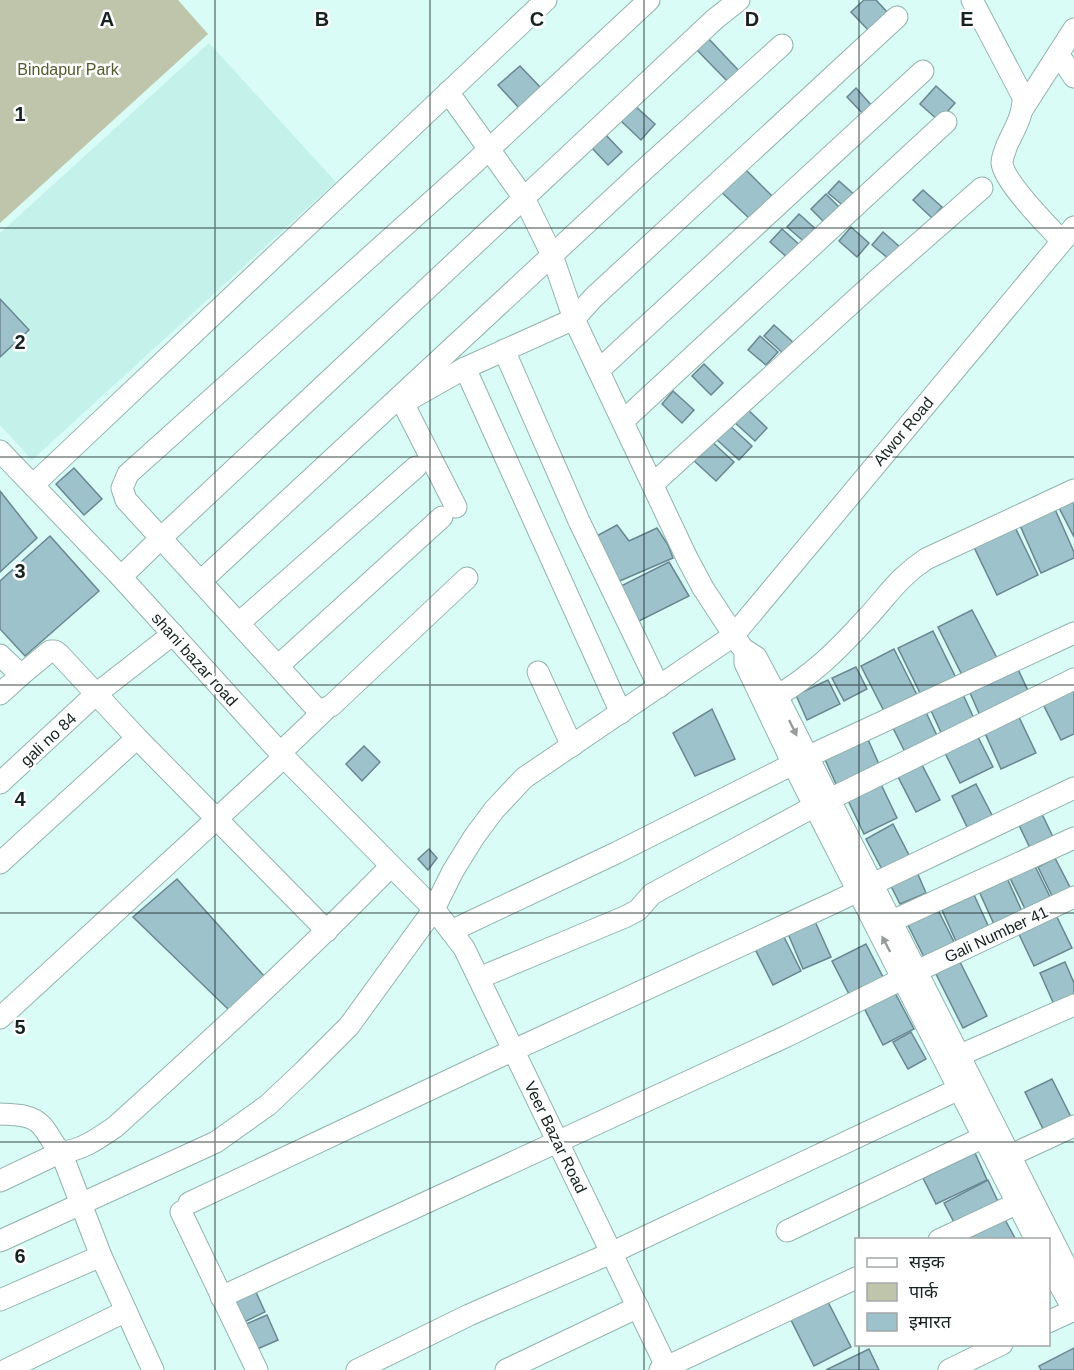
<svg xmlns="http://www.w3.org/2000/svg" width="1074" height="1370" viewBox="0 0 1074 1370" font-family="Helvetica,'Noto Sans Devanagari',sans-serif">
<rect width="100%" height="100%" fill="#d9fcf7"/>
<!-- built -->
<polygon fill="#c4f1ea" points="209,43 336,182 32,460 0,425 0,357 29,330 0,299 0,233"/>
<!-- green -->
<polygon fill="#bfc5aa" points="0,0 178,0 208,34 0,223"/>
<!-- building -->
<g fill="#9ec2cc" stroke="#698790" stroke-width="1.5">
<polygon points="864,0 876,0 888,13 869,31 851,12"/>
<polygon points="707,37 741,73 730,84 696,49"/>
<polygon points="520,66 541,88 519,108 498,85"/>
<polygon points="936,86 955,103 939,121 920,104"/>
<polygon points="856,88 873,107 864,115 847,97"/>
<polygon points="634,105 655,124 641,140 620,120"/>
<polygon points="605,134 622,152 608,165 591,147"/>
<polygon points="739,163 772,196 750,219 716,187"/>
<polygon points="839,181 857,197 846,208 828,193"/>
<polygon points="923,190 942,207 932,218 913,200"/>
<polygon points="826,194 843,211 828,226 811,209"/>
<polygon points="799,214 818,231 807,244 787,227"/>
<polygon points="851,227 869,243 857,257 839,241"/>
<polygon points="782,229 802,247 790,260 770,242"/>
<polygon points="883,232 900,247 889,259 872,245"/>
<polygon points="0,299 29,330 0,357"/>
<polygon points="774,325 795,344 785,355 764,336"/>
<polygon points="760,336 778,352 766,365 748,350"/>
<polygon points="704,364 723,383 711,395 692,376"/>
<polygon points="673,391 694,410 682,423 662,404"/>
<polygon points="745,407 767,428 755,441 732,420"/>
<polygon points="728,424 752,446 739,460 715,438"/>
<polygon points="709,439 734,462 716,481 691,458"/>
<polygon points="74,468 102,499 84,515 56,484"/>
<polygon points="0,491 37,538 0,572"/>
<polygon points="1074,495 1074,537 1057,504"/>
<polygon points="1054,507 1074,552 1074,558 1041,573 1019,523"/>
<polygon points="1012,521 1038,575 997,595 971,541"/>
<polygon points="617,525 629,541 657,528 668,545 673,558 615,583 591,539"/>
<polygon points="50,536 99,591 25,656 0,629 0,581"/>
<polygon points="669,562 689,596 635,623 617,588"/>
<polygon points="972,610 998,660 963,677 938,627"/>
<polygon points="933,631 957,680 922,697 898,648"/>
<polygon points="894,649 919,699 886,715 861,666"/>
<polygon points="1015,663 1031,697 982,720 967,686"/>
<polygon points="856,667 867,689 844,701 832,678"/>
<polygon points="828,680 840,704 807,720 796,695"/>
<polygon points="1074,684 1074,734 1061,740 1041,700"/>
<polygon points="960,688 977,725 945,741 928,704"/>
<polygon points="923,706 939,740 907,756 890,722"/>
<polygon points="712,709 735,759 695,776 673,733"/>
<polygon points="1018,715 1036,753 1001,769 984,731"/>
<polygon points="976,733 993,767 960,783 943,749"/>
<polygon points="866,735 882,771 839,791 823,755"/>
<polygon points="364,746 380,762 362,781 346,764"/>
<polygon points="918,757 940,800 916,812 894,769"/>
<polygon points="877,776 897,818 864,834 844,792"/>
<polygon points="976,784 995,821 970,833 952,796"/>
<polygon points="1040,810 1053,837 1030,848 1017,821"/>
<polygon points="893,824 912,861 885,875 866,839"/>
<polygon points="429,849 437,858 428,870 418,859"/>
<polygon points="1055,858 1073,893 1055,902 1038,867"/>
<polygon points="914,865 926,893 900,904 887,878"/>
<polygon points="1035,866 1053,903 1028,915 1010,878"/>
<polygon points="1007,878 1025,918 997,931 979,891"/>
<polygon points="177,879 264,976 229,1010 133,917"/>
<polygon points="974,895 992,934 959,948 942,910"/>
<polygon points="938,910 957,948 927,963 908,925"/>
<polygon points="1054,911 1072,948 1034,966 1016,928"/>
<polygon points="813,917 831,957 803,969 786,929"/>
<polygon points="782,933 801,971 773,985 754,947"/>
<polygon points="866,944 885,981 851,998 832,961"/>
<polygon points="956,954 987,1016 963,1028 932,966"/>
<polygon points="1065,962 1074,983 1074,1001 1056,1009 1040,973"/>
<polygon points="893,989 914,1029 883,1045 862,1004"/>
<polygon points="911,1032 926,1059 908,1069 893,1042"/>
<polygon points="1052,1079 1073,1121 1046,1135 1025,1092"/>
<polygon points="975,1153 987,1180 936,1204 923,1178"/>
<polygon points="988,1180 1000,1206 957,1228 944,1203"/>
<polygon points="1002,1214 1016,1240 951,1240"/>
<polygon points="255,1290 265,1312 242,1323 232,1301"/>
<polygon points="827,1300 851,1347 814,1366 790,1318"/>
<polygon points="267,1315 278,1340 255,1350 244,1325"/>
<polygon points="1074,1348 1074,1370 1041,1370 1039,1366"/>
<polygon points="869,1349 879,1370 826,1370"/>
</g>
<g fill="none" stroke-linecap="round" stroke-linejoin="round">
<!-- street casing -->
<g stroke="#92b3ae" stroke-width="23">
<g id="street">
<path d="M972 0 1023 97C1024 114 1014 130 1007 145 1005 151 1002 157 1002 163 1004 182 1048 226 1062 241"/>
<polyline points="1074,29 1058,54 1074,77"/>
<polyline points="448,92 524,198 552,255 574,319 687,558 703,588 741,646"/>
<polyline points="1022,110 1058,54"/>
<polyline points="504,350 579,521 659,687"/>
<polyline points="465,368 621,713"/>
<polyline points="599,370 923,71"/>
<polyline points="623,421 946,122"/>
<polyline points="0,451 121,577 284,757 434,909 464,948 668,1370"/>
<polyline points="653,484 877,280 982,188"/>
<polyline points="33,485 546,0"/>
<polyline points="456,507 403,403 465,368 574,319 594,297 897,17"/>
<polyline points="121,577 161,538 715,19 739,0"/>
<polyline points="467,578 331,706 320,710 315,707 126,500 122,488 128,474 470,167 649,0"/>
<polyline points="201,581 646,168 782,45"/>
<polyline points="239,623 416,467"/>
<polyline points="0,655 21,675 50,651 55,651 60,655 137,738 327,931"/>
<polyline points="278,666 442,517"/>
<polyline points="538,672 572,746"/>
<polyline points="0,694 21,675"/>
<path d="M777 696C812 675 837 651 864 621 887 597 897 578 926 559L1074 490"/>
<polyline points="280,753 325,710"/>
<polyline points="807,757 1074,633"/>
<polyline points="0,783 96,694 173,634"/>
<polyline points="830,799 1074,679"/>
<polyline points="0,863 137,738"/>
<polyline points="892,921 1074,838"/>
<polyline points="451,931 616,853 793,764"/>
<polyline points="917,971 1074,897"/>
<polyline points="479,978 627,916 638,910 652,894 815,806"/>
<polyline points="0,1018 284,757"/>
<polyline points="958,1056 1074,1005"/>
<path d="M0 1114C14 1115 31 1114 41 1125 49 1133 52 1144 61 1152 81 1151 99 1138 115 1127 209 1042 302 957 390 867"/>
<polyline points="1009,1156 1074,1126"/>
<polyline points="0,1181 61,1152 101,1256"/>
<polyline points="189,1203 490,1061 831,904 1074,788"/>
<polyline points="181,1212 257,1370"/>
<polyline points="787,1231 984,1137"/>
<polyline points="939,1240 1018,1203"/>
<polyline points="1036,1240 793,764 745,663 745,650 756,657 777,696 1074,1282"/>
<polyline points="0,1241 216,1142 268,1105 304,1071 349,1026 434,909 453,871 474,837 494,810 524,778 733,636 1074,227"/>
<polyline points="1051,1269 1074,1311"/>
<polyline points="221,1297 787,1036 904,978"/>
<polyline points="0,1300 101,1256 153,1370"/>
<polyline points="1048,1322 1074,1310"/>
<polyline points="6,1370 126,1311"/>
<polyline points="357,1370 469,1315 611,1253 959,1089"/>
<polyline points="506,1370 638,1307"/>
<polyline points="660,1370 856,1278"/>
<polyline points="949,1370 1002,1344"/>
</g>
</g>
<!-- street -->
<use href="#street" stroke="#fff" stroke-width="21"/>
</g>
<!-- one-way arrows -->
<defs><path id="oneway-solid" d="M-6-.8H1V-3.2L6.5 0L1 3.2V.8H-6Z" transform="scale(1.5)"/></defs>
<g fill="#969c9b">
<use href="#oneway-solid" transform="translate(793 728) rotate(64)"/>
<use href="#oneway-solid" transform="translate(886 944) rotate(-118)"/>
</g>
<!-- grid -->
<path fill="none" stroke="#162321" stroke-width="1.5" stroke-opacity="0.55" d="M215 0V1370M430 0V1370M644 0V1370M859 0V1240M0 228H1074M0 457H1074M0 685H1074M0 913H1074M0 1142H1074M859 1344V1370"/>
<g text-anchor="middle" stroke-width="5" stroke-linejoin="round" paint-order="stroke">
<!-- park labels -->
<g font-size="16" fill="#525b2b" stroke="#fff">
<text x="68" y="75">Bindapur Park</text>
</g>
<!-- street labels -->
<g font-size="16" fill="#162321" stroke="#fff">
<text transform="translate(903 431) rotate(-50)" y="6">Atwor Road</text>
<text transform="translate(195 659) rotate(48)" y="6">shani bazar road</text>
<text transform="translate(48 739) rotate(-43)" y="6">gali no 84</text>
<text transform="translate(996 934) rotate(-25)" y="6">Gali Number 41</text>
<text transform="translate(556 1137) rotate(64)" y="6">Veer Bazar Road</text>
</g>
</g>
<g font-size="20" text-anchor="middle" font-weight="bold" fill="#162321" stroke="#fff" stroke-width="5" stroke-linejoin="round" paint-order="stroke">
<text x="107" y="26">A</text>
<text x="322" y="26">B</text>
<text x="537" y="26">C</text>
<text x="752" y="26">D</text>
<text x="967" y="26">E</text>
<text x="20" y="121">1</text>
<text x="20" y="349">2</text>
<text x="20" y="578">3</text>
<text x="20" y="806">4</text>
<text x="20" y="1034">5</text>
<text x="20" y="1263">6</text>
</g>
<!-- legend -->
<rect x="855" y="1238" width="195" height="108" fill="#ffffff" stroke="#a2a7a6" stroke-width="1.5"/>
<rect x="867" y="1258" width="30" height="9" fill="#ffffff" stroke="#a2a7a6" stroke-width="1.5"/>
<text x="909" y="1268" font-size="18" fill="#162321">सड़क</text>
<rect x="867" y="1283" width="30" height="18" fill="#bfc5aa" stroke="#a2a7a6" stroke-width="1.5"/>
<text x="909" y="1298" font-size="18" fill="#162321">पार्क</text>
<rect x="867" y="1313" width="30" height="18" fill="#9ec2cc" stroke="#a2a7a6" stroke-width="1.5"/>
<text x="909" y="1328" font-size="18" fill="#162321">इमारत</text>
</svg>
